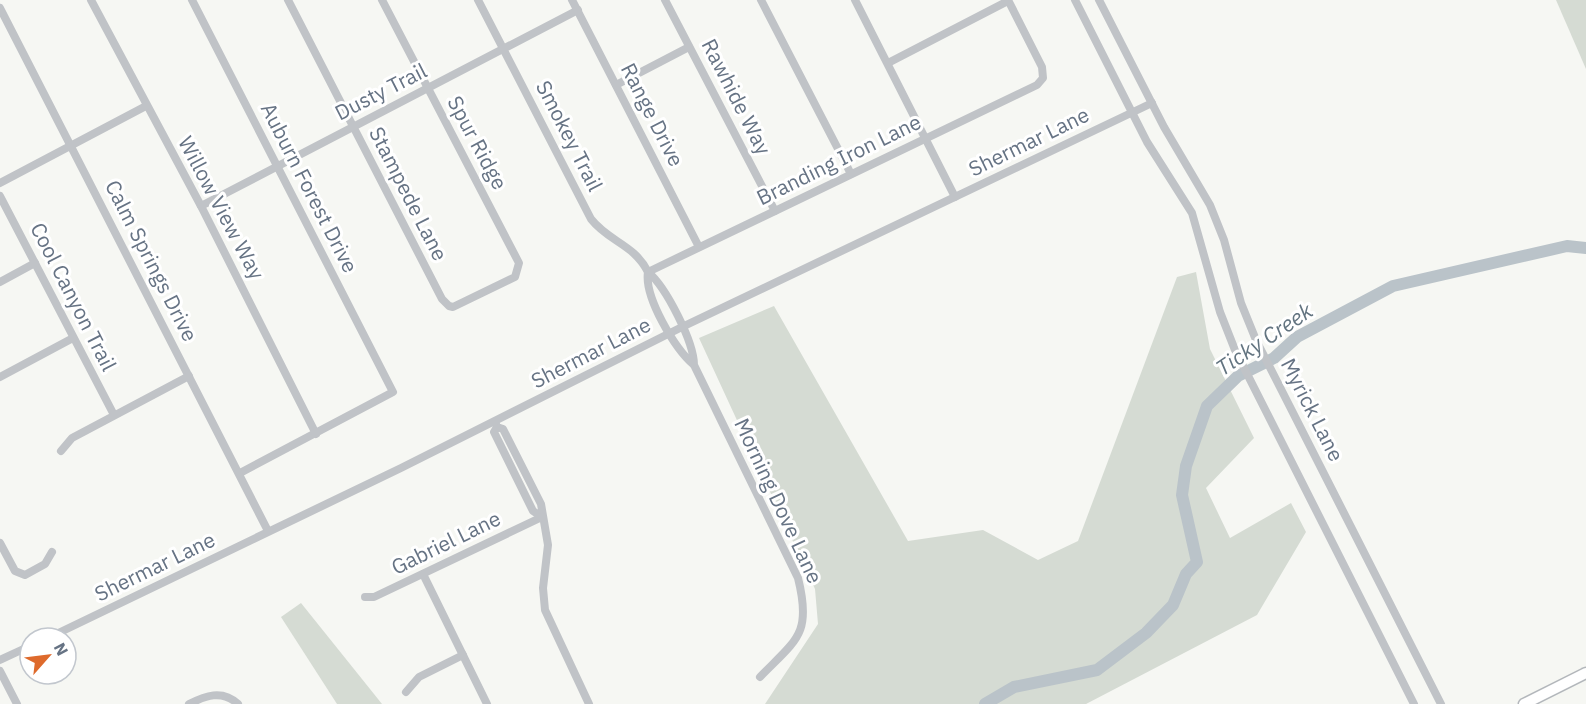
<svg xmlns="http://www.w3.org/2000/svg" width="1586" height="704" viewBox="0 0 1586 704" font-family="'IBM Plex Sans',sans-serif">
<rect width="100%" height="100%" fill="#f6f7f3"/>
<!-- green -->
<g fill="#d5dbd3">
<polygon points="1556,0 1586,0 1586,69"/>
<polygon points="1196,272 1210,349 1254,438 1206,488 1230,538 1291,503 1306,532 1257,615 1086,704 765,704 818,624 815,589 699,338 774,306 908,541 983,530 1038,560 1078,541 1177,277"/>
<polygon points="301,603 382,704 337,704 281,617"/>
</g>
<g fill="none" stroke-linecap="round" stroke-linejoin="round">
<!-- river -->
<polyline stroke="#bac3c9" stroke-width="12" points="985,704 1014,687 1097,670 1146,633 1173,605 1186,574 1197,562 1182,495 1186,466 1207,406 1238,376 1274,358 1297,337 1393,286 1567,246 1586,248"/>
<!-- major casing -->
<g stroke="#b3b7bb" stroke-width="13">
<polyline id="major" points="1524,704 1586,673"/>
</g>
<!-- minor -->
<g stroke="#c0c3c7" stroke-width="8">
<polyline points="91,0 201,206 316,434"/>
<polyline points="192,0 393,392 240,473"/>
<polyline points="288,0 442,299 449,306 453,307 515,277 519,263 382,0"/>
<path d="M478 0 591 219C609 242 634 244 648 272L1037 85 1043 78 1042 67 1008 0"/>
<polyline points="572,0 699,247"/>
<polyline points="665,0 775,211"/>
<polyline points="761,0 851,174"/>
<polyline points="855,0 955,197"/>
<polyline points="1075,0 1147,142 1192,213 1220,312 1235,350 1414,704"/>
<polyline points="1099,0 1164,127 1210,205 1224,240 1241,303 1256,340 1441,704"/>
<polyline points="0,8 268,531"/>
<polyline points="888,63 1008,1"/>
<polyline points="616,85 689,47"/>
<polyline points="0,183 146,106"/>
<polyline points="0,196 114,415"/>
<polyline points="201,206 578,10"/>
<polyline points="0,282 35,263"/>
<path d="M694 365C694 342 666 287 648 272 644 297 675 349 694 365L798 578C812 634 797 639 760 677"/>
<polyline points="0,377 73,338"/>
<polyline points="495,422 497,427 494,432 533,511 542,517"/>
<polyline points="497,427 503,429 541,504 548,545 543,588 545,610 589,704"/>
<polyline points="61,451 72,438 189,376"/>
<polyline points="0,543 15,571 25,575 45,564 52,552"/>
<polyline points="423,574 487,704"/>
<polyline points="365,597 374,597 542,517"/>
<polyline points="48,638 401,468 682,327 1152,103"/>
<polyline points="0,660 30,646"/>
<polyline points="0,671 17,704"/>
<polyline points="406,692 419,677 463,655"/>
<path d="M189 704C205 696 222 689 238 704"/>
</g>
<!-- major -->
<use href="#major" stroke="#fff" stroke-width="10"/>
</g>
<g text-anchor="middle" stroke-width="6" stroke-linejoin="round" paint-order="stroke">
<!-- street labels -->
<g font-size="21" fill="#667384" stroke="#fff">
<text transform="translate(381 92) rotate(-27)" y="7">Dusty Trail</text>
<text transform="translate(736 97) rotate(63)" y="7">Rawhide Way</text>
<text transform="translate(652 115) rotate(63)" y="7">Range Drive</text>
<text transform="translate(569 136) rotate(63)" y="7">Smokey Trail</text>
<text transform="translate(1029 142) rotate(-26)" y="7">Shermar Lane</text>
<text transform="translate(477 143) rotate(62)" y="7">Spur Ridge</text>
<text transform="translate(839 160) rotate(-26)" y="7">Branding Iron Lane</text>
<text transform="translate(309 188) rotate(63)" y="7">Auburn Forest Drive</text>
<text transform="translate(408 194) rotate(63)" y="7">Stampede Lane</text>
<text transform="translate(221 208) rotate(62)" y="7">Willow View Way</text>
<text transform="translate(151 261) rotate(63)" y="7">Calm Springs Drive</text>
<text transform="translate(73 297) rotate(63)" y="7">Cool Canyon Trail</text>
<text transform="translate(591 353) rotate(-27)" y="7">Shermar Lane</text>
<text transform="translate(1312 410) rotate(63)" y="7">Myrick Lane</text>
<text transform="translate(778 501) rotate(65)" y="7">Morning Dove Lane</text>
<text transform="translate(446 543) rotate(-26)" y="7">Gabriel Lane</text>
<text transform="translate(155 567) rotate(-26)" y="7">Shermar Lane</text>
</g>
<!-- water labels -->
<g font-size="22" font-style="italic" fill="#637480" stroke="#fff">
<text transform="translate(1264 339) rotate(-34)" y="8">Ticky Creek</text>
</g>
</g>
<!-- north arrow -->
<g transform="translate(48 656) rotate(62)"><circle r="28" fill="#ffffff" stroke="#c2c7ce" stroke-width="1.5"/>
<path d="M0-4.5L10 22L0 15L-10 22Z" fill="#de6a2c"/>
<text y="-9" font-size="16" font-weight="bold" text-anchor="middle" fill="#667384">N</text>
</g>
</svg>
